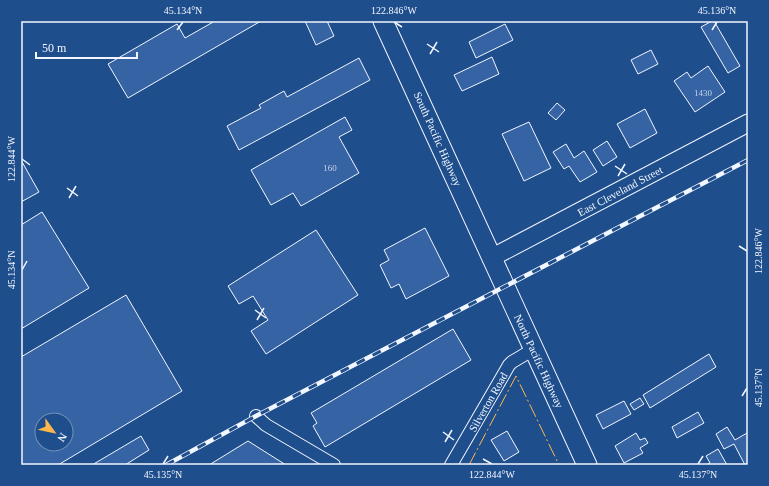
<svg xmlns="http://www.w3.org/2000/svg" width="769" height="486" viewBox="0 0 769 486" font-family="Georgia,serif">
<rect width="100%" height="100%" fill="#1f4e8c"/>
<!-- building -->
<g fill="#3563a3" stroke="#f2f6ff" fill-rule="evenodd">
<polygon points="215,21 261,21 128,98 108,64 177,24 185,38"/>
<polygon points="305,21 327,21 334,36 316,45"/>
<polygon points="712,21 714,21 740,66 728,73 701,27"/>
<polygon points="505,24 513,40 476,58 469,42"/>
<polygon points="651,50 658,64 638,74 631,60"/>
<polygon points="492,57 499,74 462,91 454,75"/>
<polygon points="359,58 370,80 239,150 227,126 261,108 259,105 284,91 287,97"/>
<polygon points="708,66 725,92 695,112 674,81 687,72 691,78"/>
<polygon points="557,103 565,110 556,120 548,113"/>
<polygon points="645,109 657,133 630,148 617,124"/>
<polygon points="345,117 352,130 339,137 359,173 301,206 293,193 271,205 251,170"/>
<polygon points="529,122 551,168 524,181 502,134"/>
<polygon points="607,141 617,157 603,166 593,150"/>
<polygon points="566,144 574,158 584,151 597,172 580,182 569,166 564,169 553,152"/>
<polygon points="21,160 39,192 21,202"/>
<polygon points="42,212 89,288 21,329 21,225"/>
<polygon points="425,228 449,276 406,299 399,284 391,288 380,265 389,260 384,250"/>
<polygon points="316,230 358,295 266,354 251,331 268,320 253,296 239,304 228,286"/>
<path d="M126 295 182 391 58 465H21V357ZM42 420H66V444H42Z"/>
<polygon points="453,329 471,360 325,447 313,426 317,423 311,413"/>
<polygon points="709,354 716,367 650,408 643,395"/>
<polygon points="640,398 644,404 634,410 630,404"/>
<polygon points="624,401 631,414 603,429 596,415"/>
<polygon points="698,412 704,423 677,438 672,427"/>
<polygon points="727,427 735,440 747,433 748,434 748,465 745,465 734,444 724,449 716,434"/>
<polygon points="507,431 519,452 504,461 491,440"/>
<polygon points="636,433 640,440 645,438 648,443 640,448 643,453 624,463 615,446"/>
<polygon points="141,436 149,450 125,465 92,465"/>
<polygon points="248,441 286,465 209,465"/>
<polygon points="718,449 727,465 706,465 710,463 706,456"/>
</g>
<g fill="none" stroke-linecap="round" stroke-linejoin="round">
<!-- street casing -->
<g stroke="#f2f6ff" stroke-width="14">
<g id="street">
<polyline points="256,416 266,425 334,465"/>
<polyline points="451,465 509,365 512,362 534,349"/>
</g>
</g>
<!-- secondary casing -->
<g stroke="#f2f6ff" stroke-width="19">
<polyline id="secondary" points="491,258 748,123"/>
</g>
<!-- primary casing -->
<g stroke="#f2f6ff" stroke-width="21">
<polyline id="primary" points="383,21 587,465"/>
</g>
<!-- street -->
<use href="#street" stroke="#1f4e8c" stroke-width="12"/>
<!-- secondary -->
<use href="#secondary" stroke="#1f4e8c" stroke-width="17"/>
<!-- primary -->
<use href="#primary" stroke="#1f4e8c" stroke-width="19"/>
<!-- rail casing -->
<g stroke="#f2f6ff" stroke-width="4.5">
<polyline id="rail" points="166,465 256,416 748,160"/>
</g>
<!-- rail -->
<use href="#rail" stroke="#1f4e8c" stroke-width="3" stroke-dasharray="9" stroke-linecap="butt"/>
<!-- power -->
<polyline stroke="#ffb74d" stroke-width="1" stroke-dasharray="14 3 2 3" stroke-linecap="butt" points="469,465 516,376 559,465"/>
</g>
<!-- ticks -->
<path fill="none" stroke="#f2f6ff" stroke-width="1.5" d="M394 22 402 27M177 30 183 22M712 30 717 22M427 44 439 52M430 54 437 42M22 159 30 165M615 166 627 174M618 176 625 164M67 188 78 196M69 198 76 186M739 246 747 251M22 270 27 261M255 310 266 318M257 320 264 308M742 396 747 388M443 432 454 440M445 442 452 430M483 459 492 464M163 464 168 456M698 464 703 456"/>
<g text-anchor="middle" stroke-width="3" stroke-linejoin="round" paint-order="stroke">
<!-- number labels -->
<g font-size="9" fill="#c3d1e8">
<text x="703" y="96">1430</text>
<text x="330" y="171">160</text>
</g>
<!-- street labels -->
<g font-size="11" fill="#f2f6ff" stroke="#1f4e8c">
<text transform="translate(438 139) rotate(66)" y="4">South Pacific Highway</text>
<text transform="translate(620 191) rotate(-28)" y="4">East Cleveland Street</text>
<text transform="translate(539 361) rotate(65)" y="4">North Pacific Highway</text>
<text transform="translate(488 402) rotate(-60)" y="4">Silverton Road</text>
</g>
</g>
<!-- border -->
<rect width="769" height="486" fill="none" stroke="#1f4e8c" stroke-width="44"/>
<!-- north arrow -->
<g transform="translate(54 432) rotate(123)"><circle r="19" fill="#1f4e8c" stroke="#7391ba"/>
<path d="M0-3L7 15L0 10L-7 15Z" fill="#ffb74d"/>
<text y="-6" font-size="11" font-weight="bold" text-anchor="middle" fill="#f2f6ff">N</text>
</g>
<!-- scale -->
<path d="M36 52v6h101v-6" fill="none" stroke="#f2f6ff" stroke-width="2"/>
<text x="42" y="52" font-size="12" fill="#f2f6ff" stroke="#1f4e8c" stroke-width="3" paint-order="stroke">50 m</text>
<rect x="22" y="22" width="725" height="442" fill="none" stroke="#f2f6ff" stroke-width="1.5"/>
<g font-size="10" text-anchor="middle" fill="#f2f6ff">
<text x="183" y="14">45.134°N</text>
<text x="394" y="14">122.846°W</text>
<text x="717" y="14">45.136°N</text>
<text transform="translate(11 159) rotate(-90)" y="4">122.844°W</text>
<text transform="translate(758 251) rotate(-90)" y="4">122.846°W</text>
<text transform="translate(11 270) rotate(-90)" y="4">45.134°N</text>
<text transform="translate(758 388) rotate(-90)" y="4">45.137°N</text>
<text x="163" y="478">45.135°N</text>
<text x="492" y="478">122.844°W</text>
<text x="698" y="478">45.137°N</text>
</g>
</svg>
